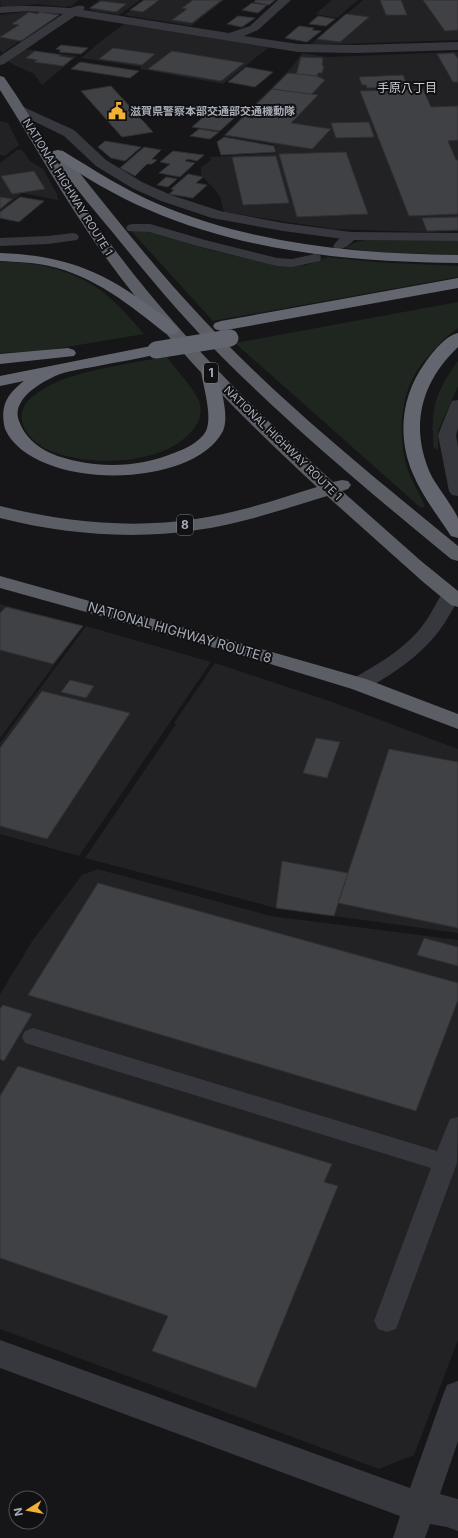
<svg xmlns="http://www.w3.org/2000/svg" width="458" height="1538" viewBox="0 0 458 1538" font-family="Inter,'Noto Sans JP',sans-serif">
<rect width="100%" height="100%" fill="#161618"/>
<!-- built -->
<g fill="#222225">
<polygon points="0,0 79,0 71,6 65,7 38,4 1,8"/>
<polygon points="99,0 140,0 119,15 92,11 89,8"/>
<polygon points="145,0 224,0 191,26 124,15"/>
<polygon points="332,0 358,0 337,18 315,14"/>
<polygon points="363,0 458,0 458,40 310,45"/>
<polygon points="29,11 61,13 2,53 0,50 0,15"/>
<polygon points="124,24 269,47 223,84 140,69 142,67 81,58 100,42"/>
<polygon points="23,49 77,56 42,85 34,74 14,65 7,60"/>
<polygon points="458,52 458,231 426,232 333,229 224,212 220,197 215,190 201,175 201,167 211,160 210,157 277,153 275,145 272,144 223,136 292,67 302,53 328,57"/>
<polygon points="0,121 8,123 19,145 5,156 0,155"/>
<polygon points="17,150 22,150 30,161 43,169 57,194 58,200 22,193 0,211 0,163"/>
<polygon points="0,604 83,626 0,738"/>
<polygon points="86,626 211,662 79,856 0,834 0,743"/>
<polygon points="215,663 335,703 458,749 458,933 276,908 85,858 176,724 174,723"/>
<polygon points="98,869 271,916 458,940 458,1340 414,1455 379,1469 0,1329 0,994 33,940 82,875"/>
</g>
<!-- green -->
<g fill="#1e261f">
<polygon points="141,230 210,250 279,265 293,266 306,265 328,257 374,262 458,266 458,277 213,321 131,231"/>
<polygon points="365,240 458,241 458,255 377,252 345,248 354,243"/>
<path d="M0 262C35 261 74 270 103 292 118 304 131 319 144 334L43 351 0 353Z"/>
<path d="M458 302V328C449 334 440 343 433 351 425 360 417 369 412 380 400 405 399 438 406 464 410 479 419 492 425 506L421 508 235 343Z"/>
<path d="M167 357C176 370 194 388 199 401 204 415 197 427 187 436 156 466 84 467 46 449 29 440 12 419 28 401 36 392 50 385 61 380 68 377 76 375 84 373 111 366 139 361 167 357Z"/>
<path d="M458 361V386L438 431V450L434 448C430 409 435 393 458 361Z"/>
</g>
<!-- building -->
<g fill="#404145" stroke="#303034">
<polygon points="144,0 159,0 143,12 130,10"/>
<polygon points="193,0 222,0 192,23 172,20 187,9 182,8"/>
<polygon points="256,0 275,0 269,5 254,2"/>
<polygon points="380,0 401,0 407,15 386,15"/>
<polygon points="423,0 458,0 458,30 445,31"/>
<polygon points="101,1 126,4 116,12 90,8"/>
<polygon points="252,3 267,5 258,13 242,10"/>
<polygon points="29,12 37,14 40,12 59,15 21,41 0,37 19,25 12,24"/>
<polygon points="346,14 369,17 340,42 317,39"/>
<polygon points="238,16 255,18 242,27 227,24"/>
<polygon points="318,16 335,19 326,26 309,24"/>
<polygon points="299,26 314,28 312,30 321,31 307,42 285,38"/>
<polygon points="61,45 88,48 81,54 59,52 61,50 56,49"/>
<polygon points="113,48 155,54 142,65 99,59"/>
<polygon points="35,51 61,55 59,56 73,58 63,66 34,62 37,60 26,58"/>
<polygon points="172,51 244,63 221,81 148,69"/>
<polygon points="454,53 458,59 458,82 453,82 437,54"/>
<polygon points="301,57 323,58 322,66 324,66 322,73 318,73 317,76 296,75"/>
<polygon points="80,62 139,71 130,78 71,69"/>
<polygon points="246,67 273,72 255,87 228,82"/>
<polygon points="288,73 317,76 325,80 311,95 272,89"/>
<polygon points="403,75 408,87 367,88 366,85 362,85 359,77"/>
<polygon points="111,86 153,132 122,137 81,91"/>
<polygon points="272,89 318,95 291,123 331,129 312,149 225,135"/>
<polygon points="423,89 431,107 458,106 458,140 448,141 456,160 458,160 458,214 409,216 360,91"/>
<polygon points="207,114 234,118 220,131 192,127"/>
<polygon points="369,122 374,137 336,138 331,123"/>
<polygon points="199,129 219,132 210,139 190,136"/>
<polygon points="224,137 274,146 276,152 221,155 217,142"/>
<polygon points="105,141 141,147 125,161 111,158 98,147"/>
<polygon points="144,147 161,150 152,159 157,160 152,164 147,164 135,176 120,168"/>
<polygon points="173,151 188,153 204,155 197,161 188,159 185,161 195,163 180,177 159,173 170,164 160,162"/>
<polygon points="346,152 368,214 297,217 279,154"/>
<polygon points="276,156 289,203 243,205 232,157"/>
<polygon points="34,171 45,189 12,194 1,176"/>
<polygon points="188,174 203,177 196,183 207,185 193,198 169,194 174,190 171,189"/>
<polygon points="166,177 177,179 168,187 157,185"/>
<polygon points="0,197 12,199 0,209"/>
<polygon points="20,197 44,201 19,222 0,218 0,212"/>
<polygon points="458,217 458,230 427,231 422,218"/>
<polygon points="6,607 83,626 53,664 0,650 0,613"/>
<polygon points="70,680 94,686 86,698 61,692"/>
<polygon points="42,691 130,713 47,839 0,826 0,748"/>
<polygon points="316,738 340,742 327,778 303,773"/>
<polygon points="389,749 458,762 458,928 338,903"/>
<polygon points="282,861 348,873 334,916 276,908"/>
<polygon points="98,883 458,983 458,1000 416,1111 28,995"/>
<polygon points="424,938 458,947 458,966 417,955"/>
<polygon points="3,1005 32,1014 4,1061 0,1059 0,1009"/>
<polygon points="18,1066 332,1164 324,1182 338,1186 256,1388 152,1351 168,1316 0,1258 0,1096"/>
</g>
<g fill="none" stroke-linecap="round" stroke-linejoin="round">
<!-- service -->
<g fill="#37383d" fill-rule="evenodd">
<polygon points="132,224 150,224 205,240 277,258 292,259 315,254 320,255 321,258 320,261 292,267 277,266 197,246 149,232 128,231 126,228 128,225"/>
<path d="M351 232 355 233 357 236C352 243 344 251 335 249L333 246C337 240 344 234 351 232Z"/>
<polygon points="73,233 77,234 79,237 77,240 48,244 0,246 0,238 48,236"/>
<polygon points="33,1028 437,1151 450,1119 458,1117 457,1163 396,1329 387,1332 378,1329 374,1321 431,1168 25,1043 22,1037 25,1031"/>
</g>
<!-- minor -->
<g fill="#37383d" fill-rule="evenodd">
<path d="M278 0H291L258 30 244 36 298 44 356 45 458 42V50L356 53 298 52 75 16 4 64 0 65V56L63 14 29 11 0 13V7C24 5 45 6 68 8 74 8 77 4 83 6L85 8 83 10 229 33 250 26Z"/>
<polygon points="19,105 74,130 106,160 142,182 171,195 220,211 283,223 351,232 458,233 458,241 351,240 283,231 212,218 161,201 132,188 96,166 64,136 15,112 13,109 15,106"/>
<polygon points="458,400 458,428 456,435 458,447 458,496 452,495 449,491 438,435 450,405 452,401"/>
<polygon points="0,1340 410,1488 443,1395 447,1385 458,1381 458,1441 440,1494 458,1499 458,1531 447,1527 430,1524 425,1538 393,1538 400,1516 0,1368"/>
</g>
<!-- tertiary -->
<path fill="#37383d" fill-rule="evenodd" d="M451 589 458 591C458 600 455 606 450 614 435 641 414 659 388 676 376 683 365 692 352 689L349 684 352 679C377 665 405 649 423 625 431 615 436 602 444 591Z"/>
<!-- trunk -->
<g fill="#5b5e65" fill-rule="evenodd">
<path d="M0 76 4 77C42 132 72 192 112 246 176 332 253 409 333 482L342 480 348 481 351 485 348 489 342 491 421 561 458 591V607L451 605 422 581 327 496C284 509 241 524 197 530 132 540 63 534 0 518V506C64 522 131 529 196 519 238 513 278 499 317 487 239 415 163 338 101 251 64 199 34 143 0 90Z"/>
<path d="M66 161 71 162C113 215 155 268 201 317 279 401 369 473 458 546V561L451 559C372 494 294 429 222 357 183 318 148 276 114 234 95 211 76 189 59 165L61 162Z"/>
<polygon points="0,576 265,650 366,679 458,714 458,729 352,689 251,658 0,588"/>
</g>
<!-- motorway -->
<g fill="#63666e" fill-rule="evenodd">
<path d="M58 150 63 151C94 170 125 190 158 204 252 244 357 254 458 255V263C353 262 246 252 149 210 115 196 84 176 53 157L51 154 53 151Z"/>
<path d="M0 253C60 255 100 269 148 305 158 312 172 320 179 330L177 333 171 335 165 333C130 305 94 276 49 266 33 262 16 262 0 261Z"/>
<polygon points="458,278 458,288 221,331 215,329 213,326 215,323 221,321"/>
<path d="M458 333V347C421 382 409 427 431 475 436 485 457 512 458 519 458 525 458 532 458 538L451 536C438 516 422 496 413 474 397 437 401 396 425 363 432 353 445 336 458 333Z"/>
<path d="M156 345 162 347 164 350 162 353C139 359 116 362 93 367 81 369 67 371 55 376 43 382 26 391 20 404 17 409 17 416 19 421 28 446 52 456 76 461 108 468 143 466 174 453 185 449 200 442 206 431 213 417 203 386 201 371L203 368 209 366 215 368 217 371C220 387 230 416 223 431 193 490 33 491 5 429 0 406 6 395 24 381L0 386V376Z"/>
<polygon points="68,348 74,350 76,353 74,356 0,364 0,354"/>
</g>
<!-- motorway-bridge -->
<polyline stroke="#63666e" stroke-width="17" points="156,350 230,338"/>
</g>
<!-- icons -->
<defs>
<g id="civic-bare" transform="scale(1.38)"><path d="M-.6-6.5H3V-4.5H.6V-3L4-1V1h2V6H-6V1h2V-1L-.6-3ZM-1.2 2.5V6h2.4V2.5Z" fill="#f2b134" stroke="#111113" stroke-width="2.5" paint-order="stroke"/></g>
</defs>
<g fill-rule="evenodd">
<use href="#civic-bare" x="117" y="111"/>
</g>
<g text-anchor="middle" stroke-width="4" stroke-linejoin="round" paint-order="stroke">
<!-- far-poi labels -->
<g font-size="11" font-weight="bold" fill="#a8adb8" stroke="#111113" text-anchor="start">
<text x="130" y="115">滋賀県警察本部交通部交通機動隊</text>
</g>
<!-- far-street labels -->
<g font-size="11" fill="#a8adb8" stroke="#111113">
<text transform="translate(68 187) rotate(58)" y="4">NATIONAL HIGHWAY ROUTE 1</text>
<text transform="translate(283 443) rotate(44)" y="4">NATIONAL HIGHWAY ROUTE 1</text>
</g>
<!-- far-neighbourhood labels -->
<g font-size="12" fill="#c9ccd4" stroke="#111113">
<text x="407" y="92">手原八丁目</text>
</g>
<!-- shield labels -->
<g fill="#111113" stroke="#7b7e86" stroke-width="1">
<rect x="204" y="363" width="14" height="20" rx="3"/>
<rect x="177" y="515" width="16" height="20" rx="3"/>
</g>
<g font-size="12" font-weight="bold" fill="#a8adb8">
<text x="211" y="377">1</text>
<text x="185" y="529">8</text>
</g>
<!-- street labels -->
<g font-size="13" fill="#a8adb8" stroke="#111113">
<text transform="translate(180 632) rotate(16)" y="5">NATIONAL HIGHWAY ROUTE 8</text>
</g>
</g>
<!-- north arrow -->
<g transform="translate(28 1510) rotate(259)"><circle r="19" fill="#111113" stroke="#4d4f55"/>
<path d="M0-3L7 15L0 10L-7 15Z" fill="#f2b134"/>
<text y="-6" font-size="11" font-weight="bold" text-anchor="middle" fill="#a8adb8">N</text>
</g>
</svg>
